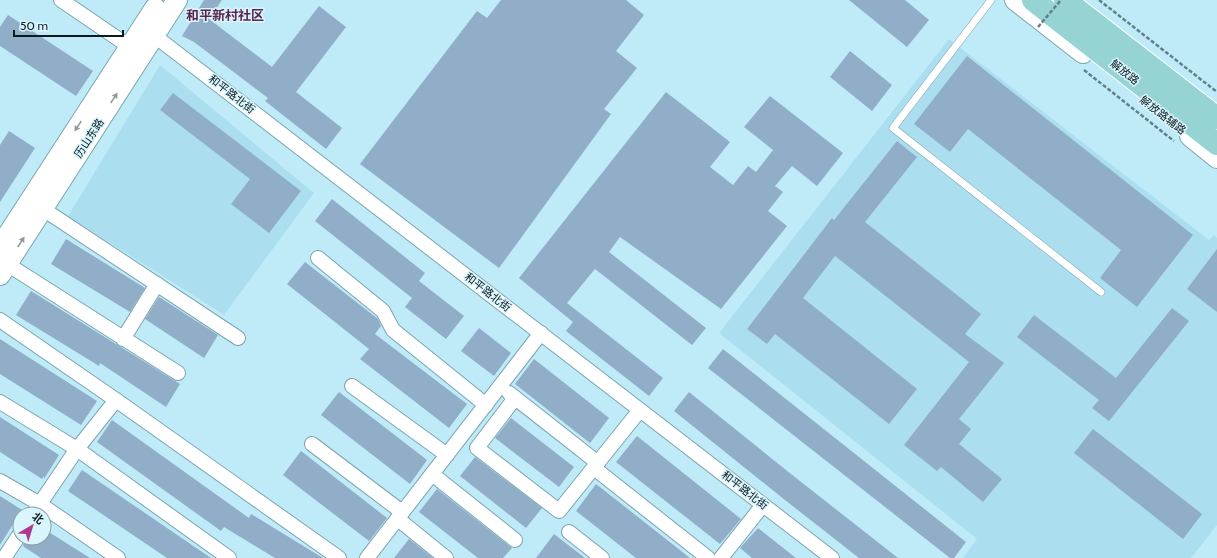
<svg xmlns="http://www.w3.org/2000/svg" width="1217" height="558" viewBox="0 0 1217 558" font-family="Cabin,'Noto Sans SC',sans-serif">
<rect width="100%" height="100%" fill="#bfebf9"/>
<!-- built -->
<g fill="#abdff0">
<polygon points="949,39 1209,240 1214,235 1217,238 1217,525 1191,558 963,558 977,539 719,333"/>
<polygon points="160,65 314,193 224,315 68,216"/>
</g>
<!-- building -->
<g fill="#90aec7">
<polygon points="204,0 222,0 209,19 272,67 319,6 346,27 296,92 342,128 326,149 265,101 268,98 194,42 182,36"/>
<polygon points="501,0 626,0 644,15 616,51 637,68 604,109 611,114 499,268 360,164 477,11 487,18"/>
<polygon points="849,0 905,0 929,20 907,47"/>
<polygon points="8,15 93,71 76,96 0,46 0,27"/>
<polygon points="850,51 892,85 872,111 830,77"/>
<polygon points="967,56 1193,235 1137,307 1100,278 1121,250 968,129 950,152 914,124"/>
<polygon points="666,92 730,142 710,167 733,185 748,166 756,172 773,150 744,127 770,96 843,153 817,186 792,166 775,186 783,192 768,211 787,226 721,309 620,237 609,252 706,328 692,345 595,269 567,303 663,378 649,396 566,331 573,322 519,278"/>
<polygon points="173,93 301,191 269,233 231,204 250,179 160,110"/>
<polygon points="9,131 35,148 0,202 0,145"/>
<polygon points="897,141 917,157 865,222 981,314 965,334 1004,363 959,419 971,429 959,444 1002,479 983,502 941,467 937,471 904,445 969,362 835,256 803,298 917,389 889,424 775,334 767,344 747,329 832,218 834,220"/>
<polygon points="332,199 425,273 419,281 464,316 446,339 405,307 412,298 315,221"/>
<polygon points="66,239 145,288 130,312 51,264"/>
<polygon points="1217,249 1217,312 1187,289"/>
<polygon points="305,262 378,319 381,326 375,334 467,404 449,428 360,359 369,349 287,284"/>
<polygon points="31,291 180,384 166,407 100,363 99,366 16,315"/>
<polygon points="159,297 218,335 204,358 145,319"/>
<polygon points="1172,308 1189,321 1109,421 1092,408 1099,400 1017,337 1034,315 1116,378"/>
<polygon points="479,328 511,353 494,376 461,351"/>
<polygon points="0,339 97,401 81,425 0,374"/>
<polygon points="723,349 966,542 954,558 950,558 708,368"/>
<polygon points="534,359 609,418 590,443 515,384"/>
<polygon points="339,392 427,460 410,484 321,415"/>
<polygon points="689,392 791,474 898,558 859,558 785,500 674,411"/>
<polygon points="0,417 59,455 44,479 44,476 42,479 0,452"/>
<polygon points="511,418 574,467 559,487 495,438"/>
<polygon points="112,420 249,518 251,514 323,558 275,558 224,527 221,531 97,442"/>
<polygon points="1093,429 1202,514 1183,539 1074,453"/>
<polygon points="637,436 741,519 720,544 616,462"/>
<polygon points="301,451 387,518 369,541 283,475"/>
<polygon points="475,457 542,508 526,528 460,476"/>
<polygon points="82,470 211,558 167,558 68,491"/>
<polygon points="596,484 690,558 636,558 576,511"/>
<polygon points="437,489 512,548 503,558 478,558 419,512"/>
<polygon points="0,496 22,510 0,545"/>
<polygon points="758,528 796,558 752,558 740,548"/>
<polygon points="44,529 90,558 41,558 24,547 23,545 27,538 44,538"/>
<polygon points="554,534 585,558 536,558"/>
<polygon points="409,539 433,558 394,558"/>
</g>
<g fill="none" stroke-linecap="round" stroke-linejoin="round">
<!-- lane casing -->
<g stroke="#7ba4b1" stroke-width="8">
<polyline id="lane" points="991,0 893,128 1101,292"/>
</g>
<!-- street casing -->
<g stroke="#7ba4b1" stroke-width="16">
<g id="street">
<polyline points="61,0 130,47"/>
<polyline points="147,30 832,558"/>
<polyline points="43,209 238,338"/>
<polyline points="318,258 383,311 393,330 486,405"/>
<polyline points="7,264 178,373"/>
<polyline points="0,320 116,400 77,449 0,402"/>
<polyline points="123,339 157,284"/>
<polyline points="352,386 447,455"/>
<polyline points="509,393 598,463"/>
<polyline points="515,398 477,448 559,511 640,410"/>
<polyline points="116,400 339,558"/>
<polyline points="312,444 402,512"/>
<polyline points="594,468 708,558"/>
<polyline points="432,474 515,540"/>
<polyline points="0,481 40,504 118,558"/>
<polyline points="33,514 77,449 229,558"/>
<polyline points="398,519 446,558"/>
<polyline points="569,532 602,558"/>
<polyline points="4,558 20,534"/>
<polyline points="367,558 541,333"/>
<polyline points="721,558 763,505"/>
</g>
</g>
<!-- secondary casing -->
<g stroke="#7ba4b1" stroke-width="22">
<g id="secondary">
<polyline points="1015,0 1083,53"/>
<polyline points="1190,136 1217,158"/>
<polyline points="0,247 155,8"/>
<polyline points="0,275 177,0"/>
</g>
</g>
<!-- primary casing -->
<g stroke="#fff" stroke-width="24">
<g id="primary">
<polyline points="1033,0 1217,144"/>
<polyline points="1065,0 1217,118"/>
</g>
</g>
<!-- path -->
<g stroke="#62808a" stroke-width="2.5" stroke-dasharray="4 2" stroke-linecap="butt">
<polyline points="1099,0 1217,92"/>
<polyline points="1084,70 1174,141"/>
</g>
<!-- lane -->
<use href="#lane" stroke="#fff" stroke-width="7"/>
<!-- street -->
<use href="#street" stroke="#fff" stroke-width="14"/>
<!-- secondary -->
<use href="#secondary" stroke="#fff" stroke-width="20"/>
<!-- primary -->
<use href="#primary" stroke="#96d3d3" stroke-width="22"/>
<!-- path-bridge -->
<polyline stroke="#62808a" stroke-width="2.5" stroke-dasharray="4 2" stroke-linecap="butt" points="1038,27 1061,0"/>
</g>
<!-- one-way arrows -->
<defs><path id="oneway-solid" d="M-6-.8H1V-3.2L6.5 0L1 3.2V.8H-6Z"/></defs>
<g fill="#91989b">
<use href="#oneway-solid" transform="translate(114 98) rotate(-57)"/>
<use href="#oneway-solid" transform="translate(78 126) rotate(123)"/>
<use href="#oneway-solid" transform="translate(21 242) rotate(-57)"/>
</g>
<g text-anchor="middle" stroke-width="3" stroke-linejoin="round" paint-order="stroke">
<!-- street labels -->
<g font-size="11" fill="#0a1b20" stroke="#dbf5fd">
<text transform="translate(1125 72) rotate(38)" y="4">解放路</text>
<text transform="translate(232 94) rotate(38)" y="4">和平路北街</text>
<text transform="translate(1163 115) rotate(38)" y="4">解放路辅路</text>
<text transform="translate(89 138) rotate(-57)" y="4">历山东路</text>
<text transform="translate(488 292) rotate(38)" y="4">和平路北街</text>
<text transform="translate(745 490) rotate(38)" y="4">和平路北街</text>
</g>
<!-- quarter labels -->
<g font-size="13" font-weight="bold" fill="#5c234d" stroke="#dbf5fd">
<text x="225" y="20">和平新村社区</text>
</g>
</g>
<!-- north arrow -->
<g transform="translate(32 526) rotate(38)"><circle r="19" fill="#dbf5fd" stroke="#879ea5"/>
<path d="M0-3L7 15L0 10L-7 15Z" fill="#ae3992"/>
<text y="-6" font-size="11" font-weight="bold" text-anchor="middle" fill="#0a1b20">北</text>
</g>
<!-- scale -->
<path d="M14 30v6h109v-6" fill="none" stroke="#0a1b20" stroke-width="2"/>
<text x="20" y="30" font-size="12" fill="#0a1b20" stroke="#dbf5fd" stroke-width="3" paint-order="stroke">50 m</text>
</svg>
